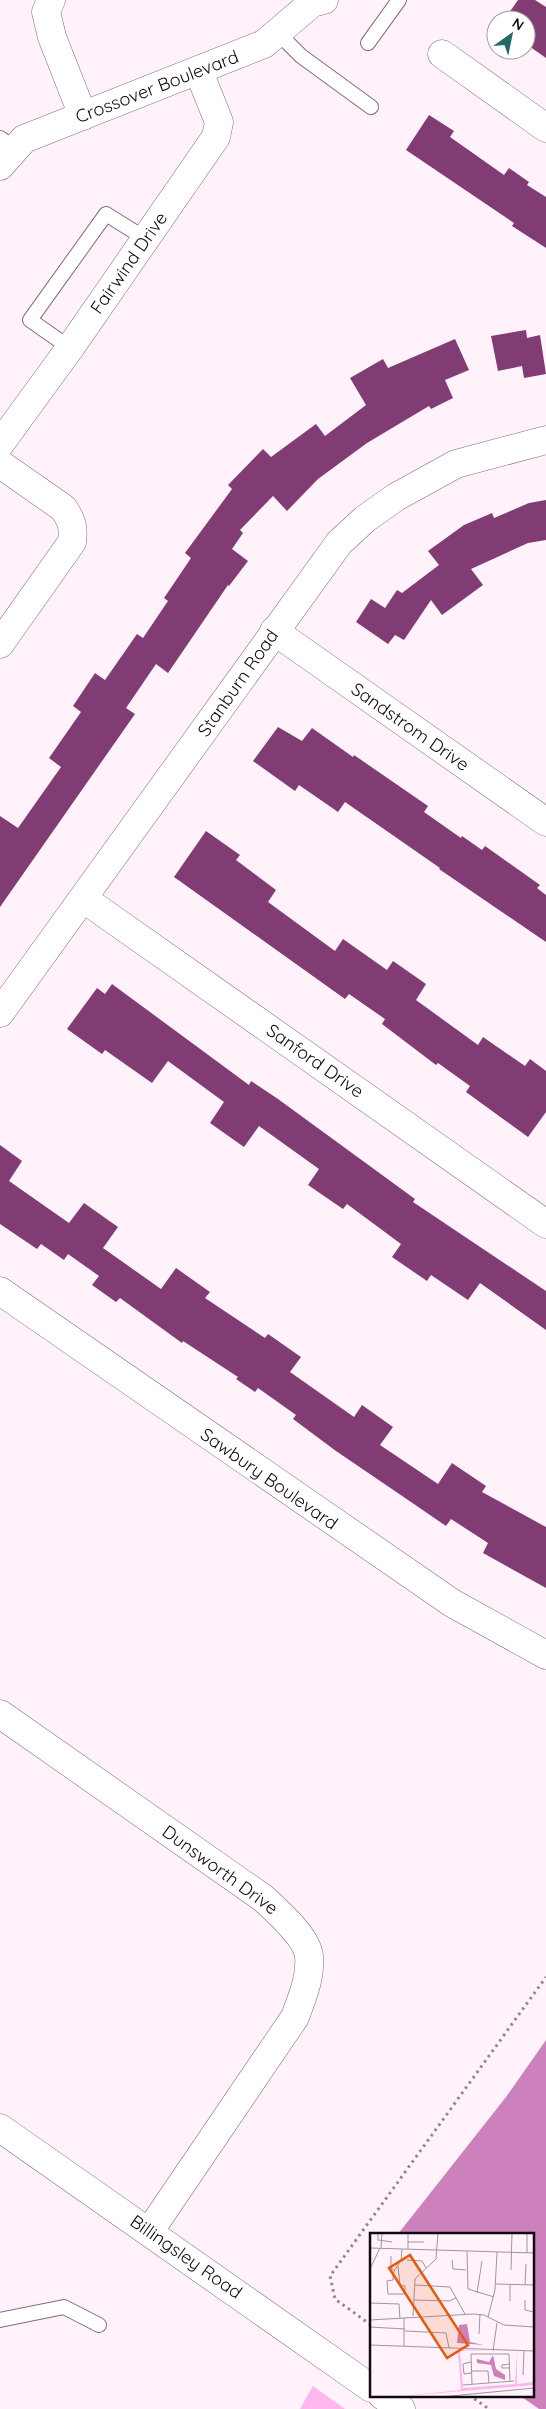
<svg xmlns="http://www.w3.org/2000/svg" width="546" height="2409" viewBox="0 0 546 2409" font-family="Quicksand,sans-serif">
<rect width="100%" height="100%" fill="#fff2fb"/>
<!-- green -->
<polygon fill="#ffb5ed" points="313,2386 345,2409 300,2409"/>
<!-- water -->
<polygon fill="#cd81bc" points="546,2040 546,2409 539,2409 519,2395 532,2395 532,2234 398,2234 506,2097"/>
<!-- building -->
<g fill="#823c74">
<polygon points="518,0 535,0 546,7 546,58 526,44 526,20 504,20"/>
<polygon points="429,115 454,131 450,137 504,175 509,168 529,182 527,185 546,197 546,248 512,226 514,223 406,150"/>
<polygon points="526,330 527,338 540,335 546,374 524,378 522,366 498,371 491,336"/>
<polygon points="455,339 469,370 445,380 453,398 431,409 429,406 367,443 318,479 287,511 273,496 240,530 243,533 232,549 248,561 229,586 228,585 168,673 156,664 126,708 135,714 0,907 0,816 18,828 61,767 49,758 81,712 73,706 95,673 105,680 137,634 143,638 168,601 164,598 191,558 185,553 232,489 228,485 263,449 271,457 316,424 325,436 366,405 350,378 383,359 388,368"/>
<polygon points="546,500 546,540 528,543 471,569 483,585 442,615 431,600 404,640 395,635 388,644 356,622 371,599 385,608 397,590 402,593 439,565 428,551 464,525 492,513 494,518 529,503"/>
<polygon points="278,727 302,741 312,728 353,757 354,755 428,806 424,812 461,838 462,836 482,850 485,846 540,885 537,888 546,895 546,942 439,869 440,868 345,802 338,812 299,785 295,791 253,761"/>
<polygon points="206,831 240,855 236,860 276,890 268,902 335,951 343,939 387,970 393,961 426,984 416,1000 478,1045 483,1037 525,1066 530,1059 546,1071 546,1112 528,1137 466,1092 470,1086 438,1063 436,1065 382,1024 385,1019 349,994 345,999 174,877"/>
<polygon points="112,984 249,1085 251,1081 278,1099 415,1199 413,1202 546,1291 546,1330 480,1283 468,1300 431,1275 427,1281 392,1257 401,1244 347,1204 343,1209 308,1185 319,1169 259,1126 244,1147 210,1123 224,1102 168,1061 152,1083 105,1050 102,1054 67,1029 97,988 105,994"/>
<polygon points="0,1145 22,1161 9,1181 69,1223 84,1203 118,1227 103,1248 161,1289 176,1268 210,1292 205,1298 265,1338 268,1334 301,1357 290,1372 354,1417 362,1405 393,1427 380,1445 438,1484 452,1463 486,1486 482,1492 546,1527 546,1588 483,1553 488,1543 451,1519 446,1526 411,1502 336,1451 293,1419 296,1415 258,1388 255,1392 236,1379 238,1377 183,1341 182,1343 120,1298 116,1302 92,1285 99,1276 68,1254 64,1260 41,1244 37,1249 0,1224"/>
</g>
<g fill="none" stroke-linecap="round" stroke-linejoin="round">
<!-- service casing -->
<g stroke="#856a7f" stroke-width="16">
<g id="service">
<polyline points="277,32 301,56 371,107"/>
<polyline points="368,43 399,0"/>
<polyline points="0,138 15,149"/>
<polyline points="70,348 30,320 106,214 146,239"/>
<polyline points="0,2320 64,2307 99,2325"/>
</g>
</g>
<!-- minor casing -->
<g stroke="#856a7f" stroke-width="29">
<g id="minor">
<polyline points="51,0 46,12 52,37 83,116"/>
<polyline points="442,54 546,128"/>
<polyline points="0,166 24,139 264,44 312,3 324,0"/>
<polyline points="0,444 70,348 216,137 219,122 199,72"/>
<path d="M0 464 63 508C72 520 74 528 72 542L0 644"/>
<polyline points="274,631 546,822"/>
<polyline points="84,899 546,1224"/>
<polyline points="0,1013 339,543 365,519 396,497 456,464 546,440"/>
<polyline points="0,1291 452,1603 546,1655"/>
<path d="M0 1714 263 1898C277 1911 307 1937 309 1956 311 1977 302 1998 295 2017L149 2232"/>
</g>
</g>
<!-- tertiary casing -->
<g stroke="#856a7f" stroke-width="29">
<g id="tertiary">
<polyline points="0,2128 371,2388"/>
<polyline points="382,2395 401,2409"/>
</g>
</g>
<!-- path -->
<g stroke="#92878f" stroke-width="3" stroke-dasharray="2.5 4" stroke-linecap="butt">
<polyline points="371,2325 335,2299 330,2276 546,1977"/>
<polyline points="469,2395 489,2409"/>
</g>
<!-- service -->
<use href="#service" stroke="#fff" stroke-width="14"/>
<!-- minor -->
<use href="#minor" stroke="#fff" stroke-width="28"/>
<!-- tertiary -->
<use href="#tertiary" stroke="#fff" stroke-width="28"/>
</g>
<g text-anchor="middle" stroke-width="5" stroke-linejoin="round" paint-order="stroke">
<!-- street labels -->
<g font-size="18" fill="#120810" stroke="#fff">
<text transform="translate(157 87) rotate(-21)" y="6">Crossover Boulevard</text>
<text transform="translate(129 263) rotate(-55)" y="6">Fairwind Drive</text>
<text transform="translate(238 683) rotate(-55)" y="6">Stanburn Road</text>
<text transform="translate(410 727) rotate(35)" y="6">Sandstrom Drive</text>
<text transform="translate(315 1061) rotate(35)" y="6">Sanford Drive</text>
<text transform="translate(269 1479) rotate(35)" y="6">Sawbury Boulevard</text>
<text transform="translate(220 1870) rotate(36)" y="6">Dunsworth Drive</text>
<text transform="translate(186 2257) rotate(35)" y="6">Billingsley Road</text>
</g>
</g>
<!-- overview -->
<g transform="translate(370 2233)">
<rect width="164" height="164" fill="#fff2fb"/>
<path d="M88 117 122 118H90L93 155 145 151 147 119V151L164 149V152L22 164 91 157Z" fill="#ffb5ed"/>
<path d="M97 91 100 109 114 112 87 110 89 92ZM123 122 126 136 135 142V147L124 143 121 132 107 130V126L119 129Z" fill="#cd81bc"/>
<path fill="none" stroke="#a0949d" stroke-width="1" d="M8 0V7L22 9M38 9H54M0 15 164 20M11 15 12 0M38 16V0M97 18 98 56 124 64M157 20V0M21 23V35L25 38M37 27 52 28 56 35M82 27 83 36 96 37M28 33 30 52 35 53V61H18L17 48 23 47V40L31 27 32 16M0 36 10 15M141 37 142 0M126 51 164 52M45 52 80 54 95 81M155 52 156 31M107 60 112 28M44 67 79 68 86 65M155 67V77L164 79M140 68V51M0 70 29 71 30 86M43 83 45 46 66 26 68 0M118 84 125 57 127 19M0 87 103 81 114 82 134 92 164 94M0 94 35 96M35 98 76 100 79 115M109 101 110 81M0 112 164 118M34 113V85M123 118 127 90M101 121H139L140 148M101 121 102 151M101 129 93 131 94 141 101 140M140 131 132 132V135H140M101 138H118L119 150M153 142 154 118M93 152 144 148M71 164 164 155"/>
<path fill="#e8590c" fill-opacity="0.15" stroke="#e8590c" stroke-width="2.5" d="M40 22 98 112 77 125 19 35Z"/>
<rect width="164" height="164" fill="none" stroke="#120810" stroke-width="2.5"/>
</g>
<!-- north arrow -->
<g transform="translate(511 35) rotate(33)"><circle r="24" fill="#ffffff" stroke="#a09c9f"/>
<path d="M0-4L9 19L0 12L-9 19Z" fill="#216b63"/>
<text y="-8" font-size="14" font-weight="bold" text-anchor="middle" fill="#120810">N</text>
</g>
</svg>
